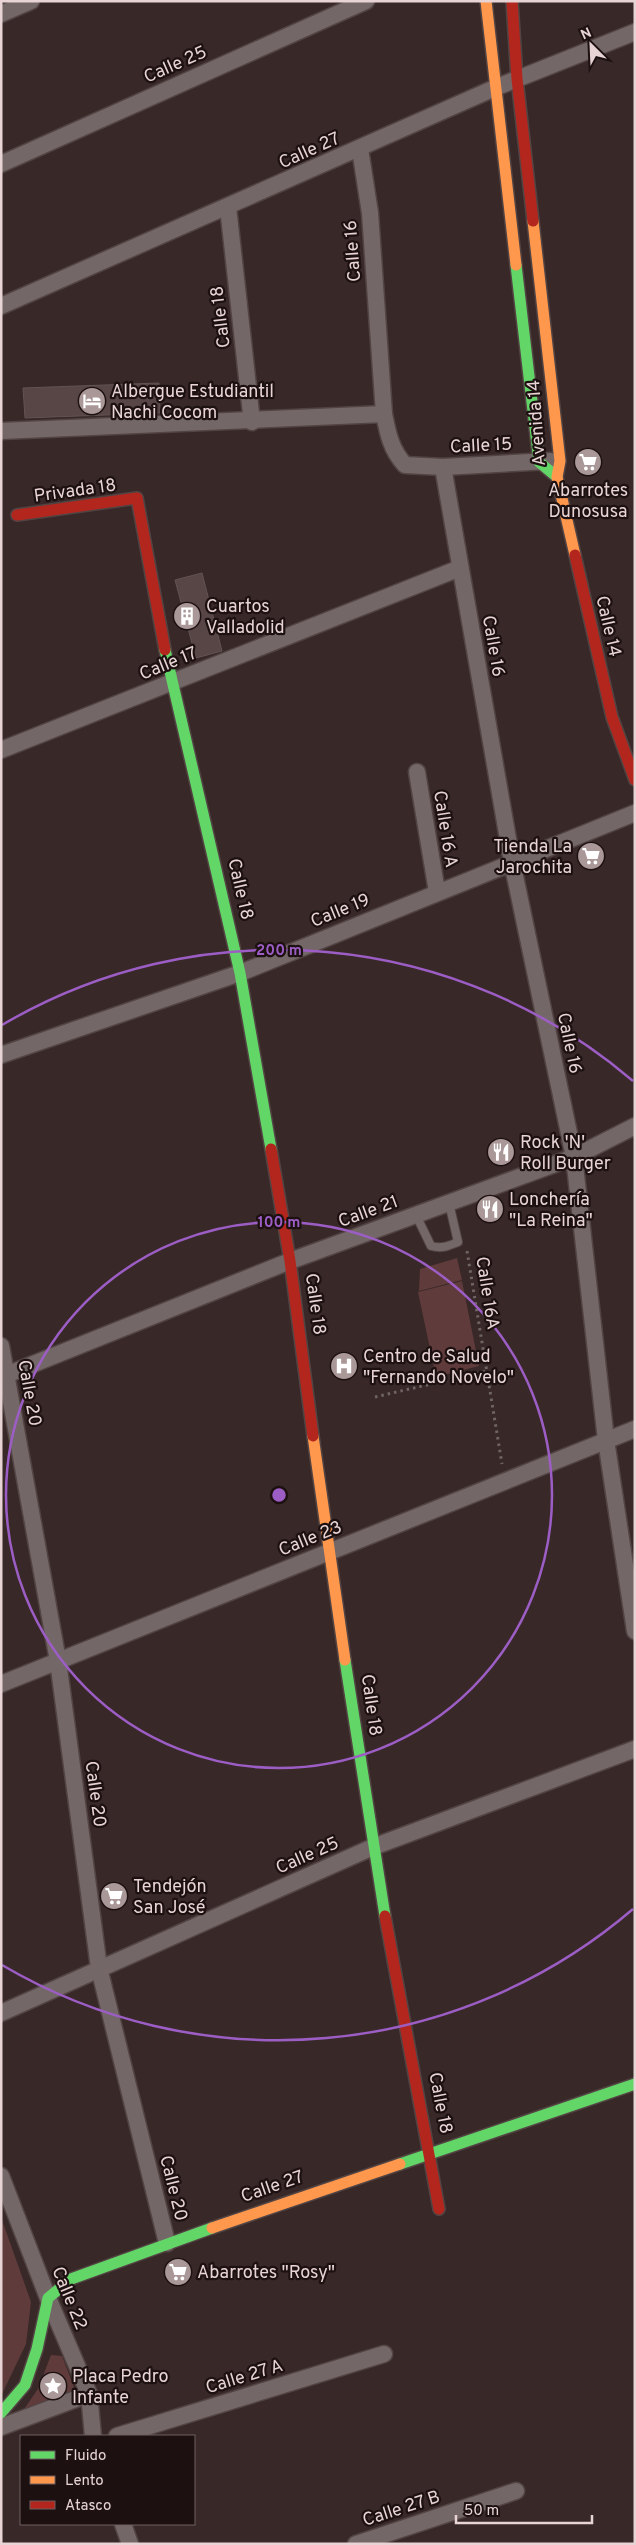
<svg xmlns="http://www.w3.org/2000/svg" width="636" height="2545" viewBox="0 0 636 2545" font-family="Overpass,sans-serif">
<rect width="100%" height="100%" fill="#382828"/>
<!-- green -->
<g fill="#603b3b">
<polygon points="457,1258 462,1280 419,1291 420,1269"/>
<polygon points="462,1281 479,1366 436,1377 418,1292"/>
<polygon points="1,2217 31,2302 26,2344 1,2396"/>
<polygon points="51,2355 62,2356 74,2387 72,2394 22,2412 38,2389"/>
</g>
<!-- building -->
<g fill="#584545" stroke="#625453">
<polygon points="159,383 160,413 25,418 23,388"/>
<polygon points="202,573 222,651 196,658 175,580"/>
</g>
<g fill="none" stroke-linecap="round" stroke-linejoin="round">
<!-- lane casing -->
<g stroke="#534444" stroke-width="10">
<path id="lane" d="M416 1215 431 1246C442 1249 448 1246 458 1242L449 1203"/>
</g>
<!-- street casing -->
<g stroke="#534444" stroke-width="19">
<g id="street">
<polyline points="1,14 31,1"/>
<path d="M360 149 370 213 384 414C388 434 391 450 405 465L443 467 550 461"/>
<polyline points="1,164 366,1"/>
<polyline points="228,207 252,422"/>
<polyline points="1,306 497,87 635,32"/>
<polyline points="1,431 384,414"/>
<polyline points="443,467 512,862 574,1157 606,1440 635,1631"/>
<polyline points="1,750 460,568"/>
<polyline points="417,772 437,892"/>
<polyline points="1,1055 240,973 635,813"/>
<polyline points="1,1346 58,1661 99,1968 167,2243"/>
<polyline points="1,1377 290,1261 574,1157 635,1126"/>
<polyline points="1,1684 635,1429"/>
<polyline points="1,2013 373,1847 635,1749"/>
<polyline points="1,2176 48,2298 89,2394 93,2436"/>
<polyline points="1,2427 89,2394"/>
<polyline points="117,2436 384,2354"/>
<polyline points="123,2524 130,2544"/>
<polyline points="356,2544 516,2491"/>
</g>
</g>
<!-- fast casing -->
<g stroke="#534444" stroke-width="14">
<g id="fast">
<polyline points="516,265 539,462 557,477"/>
<polyline points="165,650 240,973 271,1149"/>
<polyline points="345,1660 385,1916"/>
<polyline points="400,2164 635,2084"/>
<polyline points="1,2413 25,2385 37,2349 48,2298 71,2279 212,2228"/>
</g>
</g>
<!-- slow casing -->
<g stroke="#534444" stroke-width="14">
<g id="slow">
<polyline points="486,1 516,265"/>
<polyline points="533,221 560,461 557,477 575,555"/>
<polyline points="313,1436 345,1660"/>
<polyline points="212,2228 400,2164"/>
</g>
</g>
<!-- jam casing -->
<g stroke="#534444" stroke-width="14">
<g id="jam">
<polyline points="512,1 517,79 533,221"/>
<polyline points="17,515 137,498 165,650"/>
<polyline points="575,555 612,717 635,780"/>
<polyline points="271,1149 290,1261 313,1436"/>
<polyline points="385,1916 439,2209"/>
</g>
</g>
<!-- path -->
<g stroke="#6f6464" stroke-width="3" stroke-dasharray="2.5 4" stroke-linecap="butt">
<polyline points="467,1251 502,1464"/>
<polyline points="375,1397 487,1371"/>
</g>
<!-- lane -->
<use href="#lane" stroke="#746767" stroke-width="8"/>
<!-- street -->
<use href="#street" stroke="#746767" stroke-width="16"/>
<!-- fast -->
<use href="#fast" stroke="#63d668" stroke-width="11"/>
<!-- slow -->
<use href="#slow" stroke="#ff974d" stroke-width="11"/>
<!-- jam -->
<use href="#jam" stroke="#b3261e" stroke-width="11"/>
</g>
<!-- distance rings -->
<g fill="none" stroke="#9c5ec5" stroke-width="2.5">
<circle cx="279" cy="1495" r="273"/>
<path d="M633 1909A545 545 0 0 1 2 1965M2 1025A545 545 0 0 1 633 1081"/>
</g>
<!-- icons -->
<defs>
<g id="hotel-disc" transform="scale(1.4375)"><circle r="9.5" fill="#aa9898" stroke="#1c1010"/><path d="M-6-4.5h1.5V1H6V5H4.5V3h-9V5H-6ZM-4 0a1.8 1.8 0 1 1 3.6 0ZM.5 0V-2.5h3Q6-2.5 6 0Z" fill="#fff"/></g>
<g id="supermarket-disc" transform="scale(1.4375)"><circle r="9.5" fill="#aa9898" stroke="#1c1010"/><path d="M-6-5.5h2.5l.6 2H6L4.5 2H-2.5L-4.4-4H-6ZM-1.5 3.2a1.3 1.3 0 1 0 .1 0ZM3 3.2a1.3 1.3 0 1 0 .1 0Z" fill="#fff"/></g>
<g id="building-disc" transform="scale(1.4375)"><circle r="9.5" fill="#aa9898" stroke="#1c1010"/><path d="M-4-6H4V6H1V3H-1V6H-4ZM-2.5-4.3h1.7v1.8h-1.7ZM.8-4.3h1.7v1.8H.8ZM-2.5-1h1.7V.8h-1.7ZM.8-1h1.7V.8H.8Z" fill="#fff"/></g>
<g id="restaurant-disc" transform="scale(1.4375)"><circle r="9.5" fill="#aa9898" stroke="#1c1010"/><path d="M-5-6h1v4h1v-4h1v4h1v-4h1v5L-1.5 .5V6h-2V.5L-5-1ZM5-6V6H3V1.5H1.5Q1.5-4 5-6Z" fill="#fff"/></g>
<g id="hospital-disc" transform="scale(1.4375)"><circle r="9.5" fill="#aa9898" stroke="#1c1010"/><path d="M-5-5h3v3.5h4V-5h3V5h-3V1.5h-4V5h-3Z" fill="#fff"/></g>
<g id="sight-disc" transform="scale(1.4375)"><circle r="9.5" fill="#aa9898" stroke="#1c1010"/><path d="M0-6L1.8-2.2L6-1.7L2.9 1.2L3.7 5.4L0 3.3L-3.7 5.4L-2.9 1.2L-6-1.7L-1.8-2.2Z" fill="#fff"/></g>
</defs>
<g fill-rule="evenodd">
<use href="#hotel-disc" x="92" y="401"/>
<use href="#supermarket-disc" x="588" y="462"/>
<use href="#building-disc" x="187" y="616"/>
<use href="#supermarket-disc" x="591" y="856"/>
<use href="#restaurant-disc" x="501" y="1152"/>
<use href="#restaurant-disc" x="490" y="1209"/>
<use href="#hospital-disc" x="344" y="1366"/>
<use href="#supermarket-disc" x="114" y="1896"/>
<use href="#supermarket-disc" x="178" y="2272"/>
<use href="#sight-disc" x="53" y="2386"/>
</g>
<g text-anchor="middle" stroke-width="4.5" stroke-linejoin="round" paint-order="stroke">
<!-- street labels -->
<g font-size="18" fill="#e8d4d4" stroke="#1c1010">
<text transform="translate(175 64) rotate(-24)" y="6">Calle 25</text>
<text transform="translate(309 150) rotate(-24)" y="6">Calle 27</text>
<text transform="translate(352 251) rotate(-94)" y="6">Calle 16</text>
<text transform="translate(220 317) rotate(-97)" y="6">Calle 18</text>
<text transform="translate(536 423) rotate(-94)" y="6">Avenida 14</text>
<text transform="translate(481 445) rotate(-3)" y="6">Calle 15</text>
<text transform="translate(75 490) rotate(-8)" y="6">Privada 18</text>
<text transform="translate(609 626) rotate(77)" y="6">Calle 14</text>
<text transform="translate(494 646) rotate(80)" y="6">Calle 16</text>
<text transform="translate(168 663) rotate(-22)" y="6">Calle 17</text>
<text transform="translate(446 829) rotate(81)" y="6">Calle 16 A</text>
<text transform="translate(241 889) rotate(77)" y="6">Calle 18</text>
<text transform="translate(340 910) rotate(-22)" y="6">Calle 19</text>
<text transform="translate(570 1043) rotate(78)" y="6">Calle 16</text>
<text transform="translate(368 1211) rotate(-20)" y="6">Calle 21</text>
<text transform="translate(488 1293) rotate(81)" y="6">Calle 16A</text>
<text transform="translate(316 1304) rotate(82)" y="6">Calle 18</text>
<text transform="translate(30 1393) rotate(80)" y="6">Calle 20</text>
<text transform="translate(310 1538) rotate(-22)" y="6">Calle 23</text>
<text transform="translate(372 1705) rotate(82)" y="6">Calle 18</text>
<text transform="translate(96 1794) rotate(82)" y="6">Calle 20</text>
<text transform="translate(307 1855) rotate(-24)" y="6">Calle 25</text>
<text transform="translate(441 2103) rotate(79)" y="6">Calle 18</text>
<text transform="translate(272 2186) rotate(-19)" y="6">Calle 27</text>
<text transform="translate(174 2188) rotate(76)" y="6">Calle 20</text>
<text transform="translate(70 2298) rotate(68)" y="6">Calle 22</text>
<text transform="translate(244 2376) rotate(-17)" y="6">Calle 27 A</text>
<text transform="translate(401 2508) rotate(-18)" y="6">Calle 27 B</text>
</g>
<!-- poi labels -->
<g font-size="18" fill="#e8d4d4" stroke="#1c1010" text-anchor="start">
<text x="111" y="397">Albergue Estudiantil<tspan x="111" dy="21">Nachi Cocom</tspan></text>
<text x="588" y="496" text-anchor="middle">Abarrotes<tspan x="588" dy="21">Dunosusa</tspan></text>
<text x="206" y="612">Cuartos<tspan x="206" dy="21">Valladolid</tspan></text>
<text x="572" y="852" text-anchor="end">Tienda La<tspan x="572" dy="21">Jarochita</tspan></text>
<text x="520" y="1148">Rock 'N'<tspan x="520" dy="21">Roll Burger</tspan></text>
<text x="509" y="1205">Lonchería<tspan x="509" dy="21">"La Reina"</tspan></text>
<text x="363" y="1362">Centro de Salud<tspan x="363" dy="21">"Fernando Novelo"</tspan></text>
<text x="133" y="1892">Tendejón<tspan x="133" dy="21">San José</tspan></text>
<text x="197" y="2278">Abarrotes "Rosy"</text>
<text x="72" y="2382">Placa Pedro<tspan x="72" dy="21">Infante</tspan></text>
</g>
</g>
<circle cx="279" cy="1495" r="8" fill="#9c5ec5" stroke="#1c1010" stroke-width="2.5"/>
<g font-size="15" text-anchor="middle" font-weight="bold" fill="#9c5ec5" stroke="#1c1010" stroke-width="4.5" stroke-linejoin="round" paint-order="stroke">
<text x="279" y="955">200 m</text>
<text x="279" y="1227">100 m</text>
</g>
<!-- border -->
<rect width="636" height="2545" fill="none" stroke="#e8d4d4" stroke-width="5"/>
<!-- legend -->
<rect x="20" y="2435" width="175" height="90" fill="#1c1010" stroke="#6e5e5e"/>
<rect x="30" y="2451" width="25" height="8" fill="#63d668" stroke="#6e5e5e"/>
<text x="65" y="2460" font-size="15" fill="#e8d4d4">Fluido</text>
<rect x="30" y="2476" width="25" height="8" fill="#ff974d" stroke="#6e5e5e"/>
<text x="65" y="2485" font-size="15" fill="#e8d4d4">Lento</text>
<rect x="30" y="2501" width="25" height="8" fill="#b3261e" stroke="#6e5e5e"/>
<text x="65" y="2510" font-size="15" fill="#e8d4d4">Atasco</text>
<!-- north arrow -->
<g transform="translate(591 45) rotate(336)" stroke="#1c1010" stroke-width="4" paint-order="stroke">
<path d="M0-4L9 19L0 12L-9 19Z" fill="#e8d4d4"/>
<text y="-8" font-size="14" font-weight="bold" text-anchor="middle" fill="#e8d4d4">N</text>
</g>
<!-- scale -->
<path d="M456 2515v8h136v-8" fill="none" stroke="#e8d4d4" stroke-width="2.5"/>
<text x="464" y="2515" font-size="15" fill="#e8d4d4" stroke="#1c1010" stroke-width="4" paint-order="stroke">50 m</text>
</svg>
